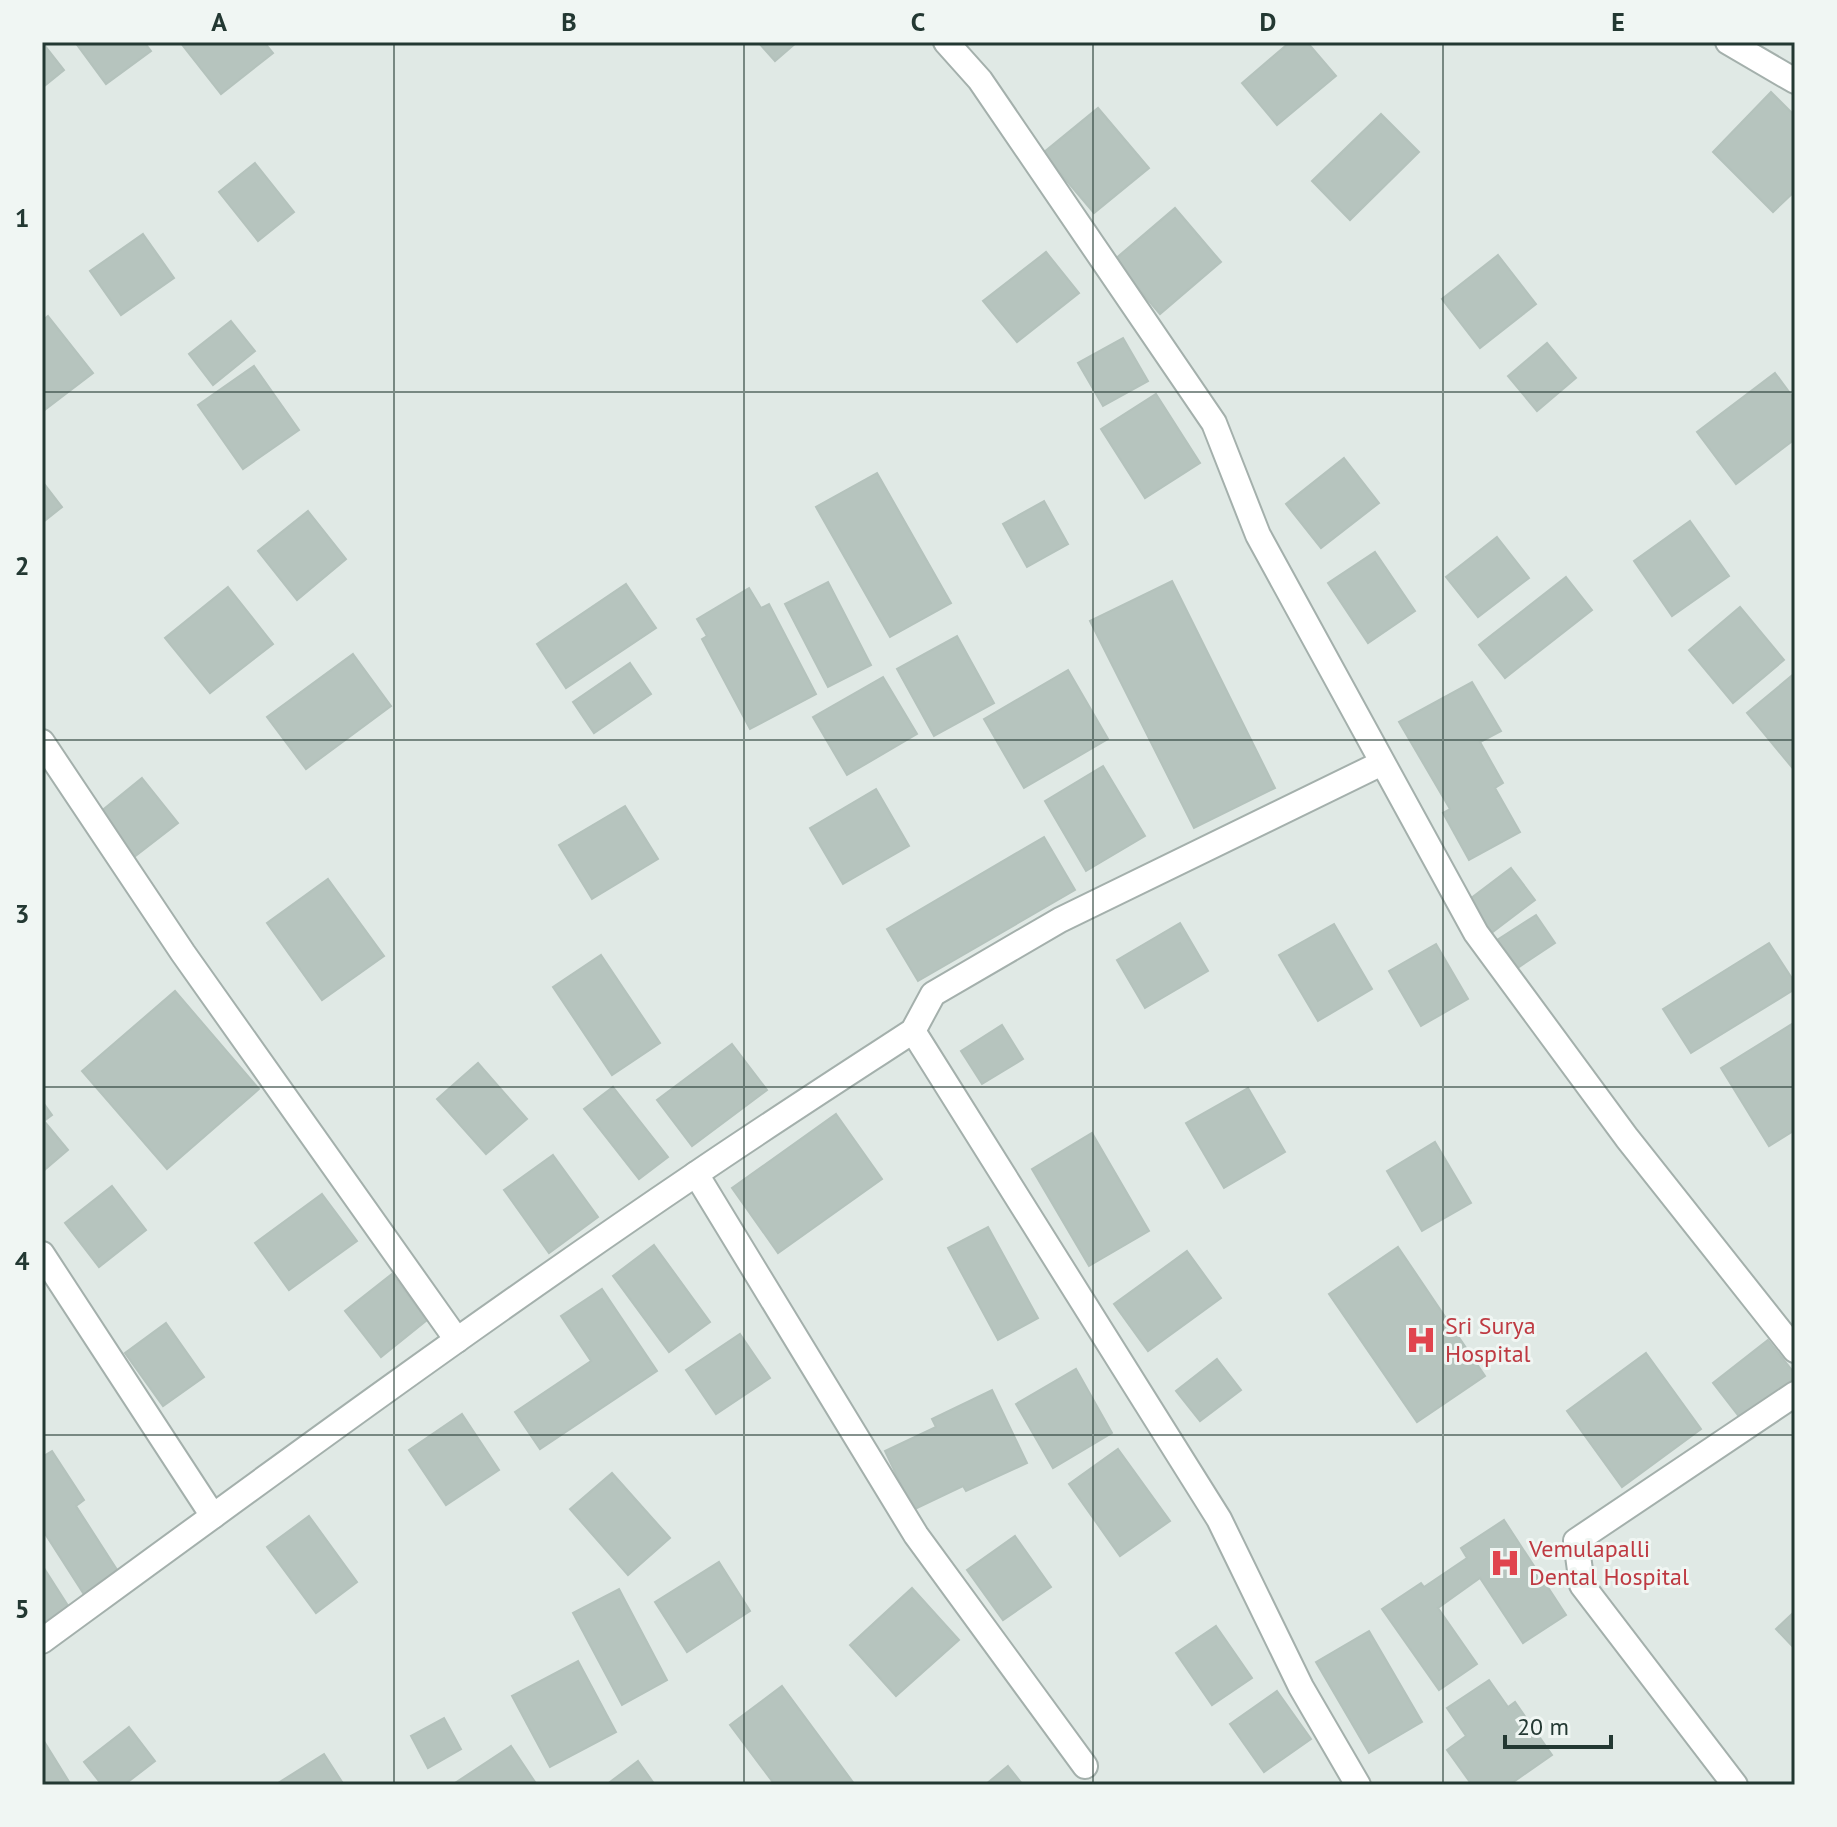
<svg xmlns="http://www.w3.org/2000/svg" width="1837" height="1827" viewBox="0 0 1837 1827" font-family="'PT Sans',sans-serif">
<rect width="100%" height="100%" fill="#e0e9e5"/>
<!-- building -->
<g fill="#b6c4be" stroke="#b4c2bc" stroke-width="2">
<polygon points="42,42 64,70 42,88"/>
<polygon points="75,42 144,42 151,51 106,84"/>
<polygon points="180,42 264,42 273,53 221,94"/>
<polygon points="758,42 797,42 775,61"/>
<polygon points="1290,42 1307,42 1336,76 1277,125 1242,83"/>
<polygon points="1771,92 1795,116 1795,191 1773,212 1713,152"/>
<polygon points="1098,108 1149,168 1094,213 1043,153"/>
<polygon points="1381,114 1419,152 1350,220 1312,181"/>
<polygon points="255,163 294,212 258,241 219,192"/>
<polygon points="1175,208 1221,262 1160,314 1114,260"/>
<polygon points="143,234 174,278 121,315 90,271"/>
<polygon points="1046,252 1079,293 1017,342 983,301"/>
<polygon points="1498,255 1536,304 1480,348 1442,299"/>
<polygon points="48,316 93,373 42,412 42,321"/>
<polygon points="231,321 255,351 213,385 189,354"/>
<polygon points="1123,338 1148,381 1103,406 1078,363"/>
<polygon points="1547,343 1576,378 1537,411 1508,376"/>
<polygon points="254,366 299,430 243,469 198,405"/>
<polygon points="1775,373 1795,400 1795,439 1736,484 1697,432"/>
<polygon points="1156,394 1200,463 1145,498 1101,429"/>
<polygon points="1344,458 1379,503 1321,548 1286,504"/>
<polygon points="877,473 951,603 890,637 816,507"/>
<polygon points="42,481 62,507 42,523"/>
<polygon points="1044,501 1068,544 1027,567 1003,524"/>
<polygon points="308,511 346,559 297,600 258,551"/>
<polygon points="1690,521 1729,576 1672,616 1634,561"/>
<polygon points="1497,537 1529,578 1478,617 1446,577"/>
<polygon points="1375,552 1415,611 1368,643 1328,583"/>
<polygon points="1566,577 1592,610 1505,678 1479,645"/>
<polygon points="1172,581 1275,788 1194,828 1090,621"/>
<polygon points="828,582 871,665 828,687 785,604"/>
<polygon points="626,584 656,628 566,688 537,644"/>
<polygon points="228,587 273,644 210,693 165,638"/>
<polygon points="749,588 761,608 769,604 816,694 750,729 702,639 707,636 697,619"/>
<polygon points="1740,607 1784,660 1733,703 1689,650"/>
<polygon points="957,636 994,703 934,736 897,669"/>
<polygon points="353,654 391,706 306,769 267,717"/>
<polygon points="630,663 651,694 594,733 573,702"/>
<polygon points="1068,670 1108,739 1024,788 984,719"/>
<polygon points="1795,673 1795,771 1747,713"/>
<polygon points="883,677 917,734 847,775 813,717"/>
<polygon points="1472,682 1501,731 1480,742 1503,783 1495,788 1520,832 1469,860 1443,813 1450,809 1399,722"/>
<polygon points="1103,766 1145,836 1086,871 1045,801"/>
<polygon points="142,778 178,823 134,857 99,813"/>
<polygon points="876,789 909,846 843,884 810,828"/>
<polygon points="625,806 658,859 592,899 559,845"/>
<polygon points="1044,837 1075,890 918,981 887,929"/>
<polygon points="1511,868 1535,900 1490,934 1466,902"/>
<polygon points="328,879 384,956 322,1000 267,923"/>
<polygon points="1536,915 1555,943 1516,969 1497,940"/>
<polygon points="1180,923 1208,971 1145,1008 1117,960"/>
<polygon points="1334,924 1372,989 1318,1021 1279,955"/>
<polygon points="1769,943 1795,983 1795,989 1691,1053 1663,1009"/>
<polygon points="1436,944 1468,999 1421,1026 1389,971"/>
<polygon points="601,955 660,1043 612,1075 553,987"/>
<polygon points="175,991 259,1089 167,1169 82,1071"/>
<polygon points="1795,1022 1795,1130 1769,1146 1721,1068"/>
<polygon points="1002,1025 1023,1059 982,1084 961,1051"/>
<polygon points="732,1044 767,1090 692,1146 657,1100"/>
<polygon points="478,1063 527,1119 486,1154 437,1099"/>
<polygon points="613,1087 668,1157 639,1179 584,1109"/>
<polygon points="1248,1088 1285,1152 1224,1188 1186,1123"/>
<polygon points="42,1101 52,1115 44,1121 68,1150 42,1172"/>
<polygon points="836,1114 882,1179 778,1253 732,1188"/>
<polygon points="1092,1133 1149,1231 1089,1266 1032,1169"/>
<polygon points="1435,1142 1471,1203 1422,1231 1387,1171"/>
<polygon points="553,1155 598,1217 549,1253 504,1190"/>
<polygon points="112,1186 146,1230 99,1267 65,1223"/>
<polygon points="322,1194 357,1241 289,1290 255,1243"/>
<polygon points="988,1227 1038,1318 998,1340 948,1248"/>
<polygon points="654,1245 710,1322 669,1352 613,1276"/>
<polygon points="1398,1247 1485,1376 1417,1422 1329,1294"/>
<polygon points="1187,1251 1221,1298 1148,1351 1114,1304"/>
<polygon points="392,1274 427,1320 381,1357 345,1311"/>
<polygon points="602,1289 657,1371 540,1449 515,1412 591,1361 561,1316"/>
<polygon points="166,1323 204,1377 163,1406 125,1353"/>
<polygon points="740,1334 770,1378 716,1414 686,1370"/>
<polygon points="1768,1340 1795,1374 1795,1378 1741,1419 1713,1383"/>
<polygon points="1646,1353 1701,1429 1622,1487 1567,1411"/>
<polygon points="1217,1359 1241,1390 1200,1421 1176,1391"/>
<polygon points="1076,1369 1112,1433 1053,1468 1016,1404"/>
<polygon points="992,1390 1027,1463 966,1491 963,1486 913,1510 885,1451 936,1427 932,1419"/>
<polygon points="462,1414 499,1470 446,1505 409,1450"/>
<polygon points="1118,1449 1170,1521 1120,1556 1069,1484"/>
<polygon points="52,1451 84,1500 76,1506 121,1576 87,1599 42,1529 42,1457"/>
<polygon points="612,1473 670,1538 628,1575 570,1509"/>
<polygon points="309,1516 357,1582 316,1613 267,1547"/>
<polygon points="1504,1520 1566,1615 1523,1643 1480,1578 1438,1608 1477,1664 1439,1690 1382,1609 1421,1583 1424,1587 1467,1558 1461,1548"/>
<polygon points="1015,1536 1051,1587 1003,1620 967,1570"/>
<polygon points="719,1562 750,1611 687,1652 655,1602"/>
<polygon points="42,1565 72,1612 42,1631"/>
<polygon points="912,1588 959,1640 896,1696 850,1645"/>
<polygon points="619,1589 667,1680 622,1705 573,1613"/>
<polygon points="1795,1611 1795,1649 1776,1629"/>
<polygon points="1216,1626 1252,1678 1212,1705 1176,1653"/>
<polygon points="1369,1631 1422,1722 1369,1753 1316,1662"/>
<polygon points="578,1661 616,1732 550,1767 512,1696"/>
<polygon points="1489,1680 1508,1707 1515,1702 1552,1755 1509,1785 1472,1785 1447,1750 1466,1736 1447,1708"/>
<polygon points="782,1686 855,1785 775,1785 730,1725"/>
<polygon points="1277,1691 1311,1739 1264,1772 1230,1724"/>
<polygon points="444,1718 461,1749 428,1768 411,1736"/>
<polygon points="129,1727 155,1761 124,1785 102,1785 84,1762"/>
<polygon points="42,1738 71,1785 42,1785"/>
<polygon points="511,1746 537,1785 452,1785"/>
<polygon points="324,1754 344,1785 275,1785"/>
<polygon points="638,1761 655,1785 606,1785"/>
<polygon points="1008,1766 1023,1785 985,1785"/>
</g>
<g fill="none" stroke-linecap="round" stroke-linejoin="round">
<!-- minor casing -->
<g stroke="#a4b0ac" stroke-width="28">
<g id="minor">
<polyline points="946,42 980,80 1214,423 1258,535 1476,933 1627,1138 1795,1350"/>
<polyline points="1728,42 1795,81"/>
<polyline points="42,742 183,953 457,1340"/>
<polyline points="913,1031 1219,1519 1301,1687 1358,1785"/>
<polyline points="696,1174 916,1535 1085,1766"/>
<polyline points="42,1254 213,1516"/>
<path d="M42 1641C258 1483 474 1324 696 1174 768 1125 841 1078 913 1031L933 994 1060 920 1382 763"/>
<polyline points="1735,1785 1582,1585 1576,1541 1795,1394"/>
</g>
</g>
<!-- minor -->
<use href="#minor" stroke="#fff" stroke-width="24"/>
</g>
<!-- grid -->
<path fill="none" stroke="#233832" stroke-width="2" stroke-opacity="0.55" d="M394 42V1785M744 42V1785M1093 42V1785M1443 42V1785M42 392H1795M42 740H1795M42 1087H1795M42 1435H1795"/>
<!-- icons -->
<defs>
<g id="hospital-bare" transform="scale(2.4)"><path d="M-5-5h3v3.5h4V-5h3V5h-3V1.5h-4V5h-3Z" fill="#e0444e" stroke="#f0f6f3" stroke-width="2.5" paint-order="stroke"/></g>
</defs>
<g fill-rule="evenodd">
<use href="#hospital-bare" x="1421" y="1340"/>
<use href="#hospital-bare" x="1505" y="1563"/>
</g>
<g text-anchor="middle" stroke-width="6" stroke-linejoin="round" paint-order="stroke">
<!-- health labels -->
<g font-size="24" fill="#be3a42" stroke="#f0f6f3" text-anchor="start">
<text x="1445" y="1334">Sri Surya<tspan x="1445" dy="28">Hospital</tspan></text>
<text x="1529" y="1557">Vemulapalli<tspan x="1529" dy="28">Dental Hospital</tspan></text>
</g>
</g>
<!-- border -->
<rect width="1837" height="1827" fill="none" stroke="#f0f6f3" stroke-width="88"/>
<!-- scale -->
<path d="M1505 1735v12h106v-12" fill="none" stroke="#233832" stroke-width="4"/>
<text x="1517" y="1735" font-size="24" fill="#233832" stroke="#f0f6f3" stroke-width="6" paint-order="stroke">20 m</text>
<rect x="44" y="44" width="1749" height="1739" fill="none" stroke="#233832" stroke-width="3"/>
<g font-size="26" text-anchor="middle" font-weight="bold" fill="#233832">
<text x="219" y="31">A</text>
<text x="569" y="31">B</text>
<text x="918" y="31">C</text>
<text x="1268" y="31">D</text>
<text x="1618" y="31">E</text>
<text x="22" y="227">1</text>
<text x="22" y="575">2</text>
<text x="22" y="923">3</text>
<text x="22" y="1270">4</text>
<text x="22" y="1618">5</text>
</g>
</svg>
